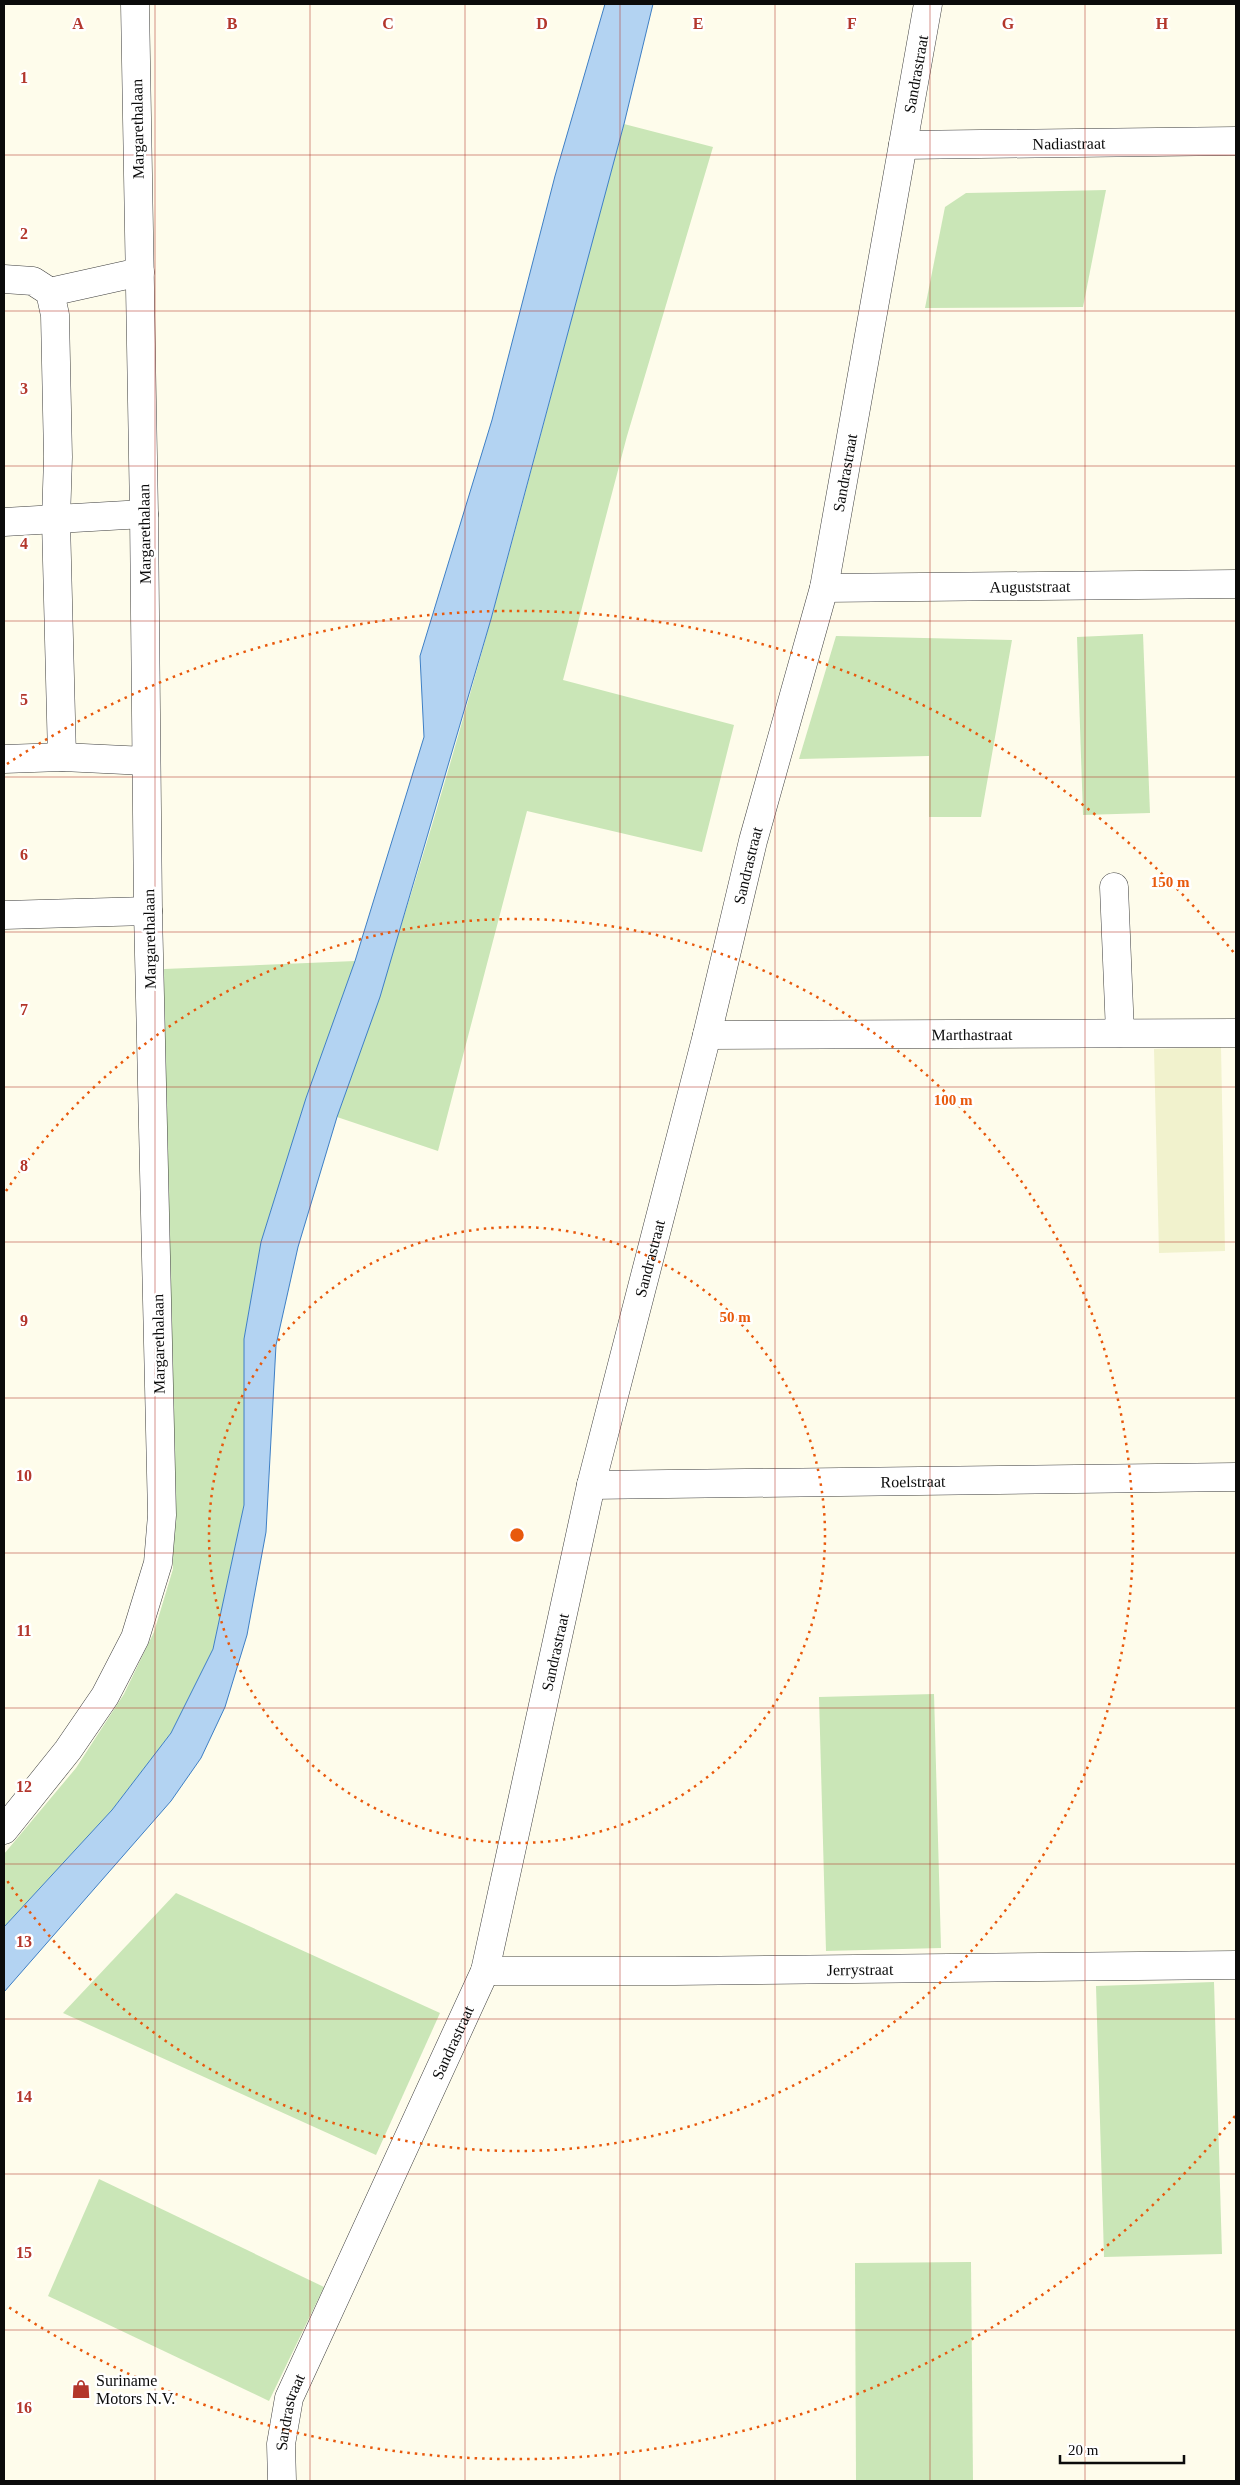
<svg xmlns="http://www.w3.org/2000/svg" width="1240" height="2485" viewBox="0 0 1240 2485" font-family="Georgia,serif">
<rect width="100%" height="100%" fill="#fefceb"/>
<!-- farmland -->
<polygon fill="#f1f2cd" points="1221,1047 1225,1251 1159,1253 1154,1049"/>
<!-- green -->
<g fill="#cae6b7">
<path d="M624 124 713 147 627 436 563 680 734 725 702 852 527 811 438 1151 337 1117C453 792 533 456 624 124Z"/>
<polygon points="1106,190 1083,307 925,308 945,207 966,193"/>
<polygon points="1143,634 1150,813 1083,815 1077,637"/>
<polygon points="836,636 1012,640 981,817 929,817 929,756 799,759"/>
<polygon points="355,961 306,1098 261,1242 244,1339 244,1505 213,1649 171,1733 112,1810 4,1927 4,1854 76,1768 124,1694 154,1632 173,1569 166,1267 164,969"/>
<polygon points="934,1694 941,1948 826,1951 819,1697"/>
<polygon points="176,1893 440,2013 376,2155 63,2013"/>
<polygon points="1214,1982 1222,2254 1104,2257 1096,1986"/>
<polygon points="99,2179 324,2287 269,2401 48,2296"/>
<polygon points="971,2262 973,2481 856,2481 855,2263"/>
</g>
<!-- water -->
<polygon fill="#b3d3f2" stroke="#3e7fc5" points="605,4 653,4 624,124 491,619 380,997 337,1117 298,1247 276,1345 266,1532 247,1635 225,1707 201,1758 171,1801 4,1992 4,1927 112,1810 171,1733 213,1649 244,1505 244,1339 261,1242 306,1098 355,961 424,737 420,656 492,420 555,176"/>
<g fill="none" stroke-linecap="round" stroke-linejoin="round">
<!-- minor casing -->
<g stroke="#3e3e3e" stroke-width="29">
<g id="minor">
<path id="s1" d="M903 145 1236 141"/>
<polyline points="4,279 33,281 50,292 55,315 58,457 56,521 62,757"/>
<polyline points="50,292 140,272"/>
<polyline points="4,522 144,514"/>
<path id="s2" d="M824 588 1236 584"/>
<polyline points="4,759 62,757 146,761"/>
<polyline points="1114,887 1120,1033"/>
<polyline points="4,915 148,911"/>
<path id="s3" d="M707 1035 1236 1033"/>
<path id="s4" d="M591 1485 1236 1477"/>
<polyline points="4,1830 68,1750 105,1696 135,1638 158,1563 162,1515 148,911 144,514 135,4"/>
<path id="s5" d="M485 1971H675L1236 1965"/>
<path id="s6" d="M282 2481 281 2444 289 2398 485 1971 591 1485 707 1035 753 841 824 588 928 4"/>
</g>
</g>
<!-- minor -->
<use href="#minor" stroke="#fff" stroke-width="28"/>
</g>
<!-- grid -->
<path fill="none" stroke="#b3362c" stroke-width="1" stroke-opacity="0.55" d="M155 4V2481M310 4V2481M465 4V2481M620 4V2481M775 4V2481M930 4V2481M1085 4V2481M4 155H1236M4 311H1236M4 466H1236M4 621H1236M4 777H1236M4 932H1236M4 1087H1236M4 1242H1236M4 1398H1236M4 1553H1236M4 1708H1236M4 1864H1236M4 2019H1236M4 2174H1236M4 2330H1236"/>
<!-- distance rings -->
<g fill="none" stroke="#e8590c" stroke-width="2.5" stroke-dasharray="2.5 5">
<circle cx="517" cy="1535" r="308"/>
<path d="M6 1191A616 616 0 1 1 6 1879"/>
<path d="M1235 2116A924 924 0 0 1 7 2306M7 764A924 924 0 0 1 1235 954"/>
</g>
<!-- icons -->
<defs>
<g id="shop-bare" transform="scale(1.5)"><path d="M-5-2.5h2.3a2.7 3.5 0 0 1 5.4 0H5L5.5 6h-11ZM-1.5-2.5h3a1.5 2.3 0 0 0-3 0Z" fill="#b3362c" stroke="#fff" stroke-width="2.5" paint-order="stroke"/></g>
</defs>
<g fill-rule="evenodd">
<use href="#shop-bare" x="81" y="2389"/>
</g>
<g text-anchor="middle" stroke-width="5" stroke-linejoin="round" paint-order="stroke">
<!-- street labels -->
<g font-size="16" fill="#0b0b0b" stroke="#fff">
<text dy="6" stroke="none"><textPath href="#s6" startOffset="2500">Sandrastraat</textPath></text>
<text transform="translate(137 129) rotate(-91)" y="6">Margarethalaan</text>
<text dy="6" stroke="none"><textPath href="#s1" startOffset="166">Nadiastraat</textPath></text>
<text dy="6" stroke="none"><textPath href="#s6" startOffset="2095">Sandrastraat</textPath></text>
<text transform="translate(144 534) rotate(-91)" y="6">Margarethalaan</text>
<text dy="6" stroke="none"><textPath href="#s2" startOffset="206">Auguststraat</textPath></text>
<text dy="6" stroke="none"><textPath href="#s6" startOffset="1690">Sandrastraat</textPath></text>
<text transform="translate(149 939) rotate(-91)" y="6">Margarethalaan</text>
<text dy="6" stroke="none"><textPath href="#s3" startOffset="265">Marthastraat</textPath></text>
<text dy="6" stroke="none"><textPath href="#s6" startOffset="1285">Sandrastraat</textPath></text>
<text transform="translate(158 1344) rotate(-91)" y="6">Margarethalaan</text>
<text dy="6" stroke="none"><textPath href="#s4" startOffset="322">Roelstraat</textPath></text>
<text dy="6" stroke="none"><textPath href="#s6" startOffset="880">Sandrastraat</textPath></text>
<text dy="6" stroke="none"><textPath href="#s5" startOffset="375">Jerrystraat</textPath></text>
<text dy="6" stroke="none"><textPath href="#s6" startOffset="475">Sandrastraat</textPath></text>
<text dy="6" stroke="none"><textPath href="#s6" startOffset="70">Sandrastraat</textPath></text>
</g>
<!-- poi labels -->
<g font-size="16" fill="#0b0b0b" stroke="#fff" text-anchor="start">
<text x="96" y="2386">Suriname<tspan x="96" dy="18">Motors N.V.</tspan></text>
</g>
</g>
<g font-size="16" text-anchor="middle" font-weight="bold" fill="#b3362c" stroke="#fff" stroke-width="5" stroke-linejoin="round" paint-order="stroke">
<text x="78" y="29">A</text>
<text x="232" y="29">B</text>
<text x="388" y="29">C</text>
<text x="542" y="29">D</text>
<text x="698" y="29">E</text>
<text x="852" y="29">F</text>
<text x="1008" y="29">G</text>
<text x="1162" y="29">H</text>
<text x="24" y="83">1</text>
<text x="24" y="239">2</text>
<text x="24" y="394">3</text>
<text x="24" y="549">4</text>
<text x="24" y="705">5</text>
<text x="24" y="860">6</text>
<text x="24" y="1015">7</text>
<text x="24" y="1171">8</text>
<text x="24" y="1326">9</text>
<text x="24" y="1481">10</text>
<text x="24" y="1636">11</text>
<text x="24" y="1792">12</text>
<text x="24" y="1947">13</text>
<text x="24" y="2102">14</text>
<text x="24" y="2258">15</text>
<text x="24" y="2413">16</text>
</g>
<circle cx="517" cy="1535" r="8" fill="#e8590c" stroke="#fff" stroke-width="2.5"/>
<g font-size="15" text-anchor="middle" font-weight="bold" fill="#e8590c" stroke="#fff" stroke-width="5" stroke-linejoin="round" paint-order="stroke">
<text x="1170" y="887">150 m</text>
<text x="953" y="1105">100 m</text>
<text x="735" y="1322">50 m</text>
</g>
<!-- border -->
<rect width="1240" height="2485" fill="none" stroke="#0b0b0b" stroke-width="10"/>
<!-- scale -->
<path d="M1060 2455v8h124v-8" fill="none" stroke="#0b0b0b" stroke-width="2.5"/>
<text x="1068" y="2455" font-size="15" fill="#0b0b0b" stroke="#ffffff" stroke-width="4" paint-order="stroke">20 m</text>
</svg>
